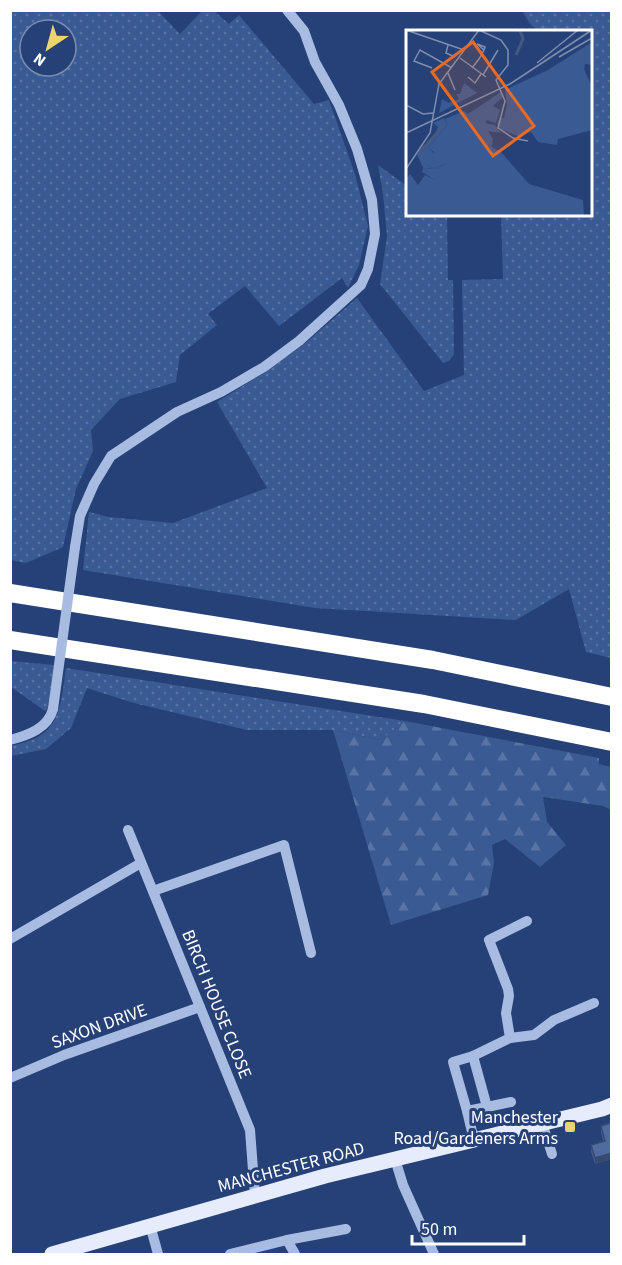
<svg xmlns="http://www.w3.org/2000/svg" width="622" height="1265" viewBox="0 0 622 1265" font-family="'Source Sans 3',sans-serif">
<defs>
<pattern id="grass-dots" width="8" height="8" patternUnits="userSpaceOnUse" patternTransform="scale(1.5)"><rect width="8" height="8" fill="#3a5a94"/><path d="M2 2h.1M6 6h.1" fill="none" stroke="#5873a4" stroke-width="1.8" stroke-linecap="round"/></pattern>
<pattern id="forest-firs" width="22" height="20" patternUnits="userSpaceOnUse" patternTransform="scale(1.5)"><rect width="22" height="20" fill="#3a5a94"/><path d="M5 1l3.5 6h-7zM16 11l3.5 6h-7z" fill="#5873a4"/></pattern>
</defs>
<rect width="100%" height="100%" fill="#264177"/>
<!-- grass -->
<g fill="url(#grass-dots)" fill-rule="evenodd">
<path d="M10 11H158L180 34 202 11H214L229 24 239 15 314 104 329 100 355 174 368 226 359 265 348 288 342 278 279 326 245 286 208 314 217 325 180 355 176 382 120 399 91 430 93 451 76 489 63 547 26 563 10 560ZM30 30H66V66H30Z"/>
<polygon points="522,11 611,11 611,658 586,652 569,589 516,620 315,608 83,570 89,512 109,517 173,523 267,488 217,402 264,373 309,340 357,298 424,391 464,375 462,280 503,279 501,215 590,214 590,32 539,31 531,25"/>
<polygon points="378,165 407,186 408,214 447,215 448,280 453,280 454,354 449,361 443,363 380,284 387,236 383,194"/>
<polygon points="11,661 54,665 49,708 45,711 11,687"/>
<path d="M66 668 405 721 381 740 333 730H247L134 703 87 688 71 728 46 749 11 756V746C18 744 27 742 34 739 62 727 62 694 66 668Z"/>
</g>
<!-- forest -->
<polygon fill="url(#forest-firs)" points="405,721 599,758 599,764 611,767 611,810 603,806 543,797 547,822 566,845 540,867 505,839 492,845 494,863 488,895 391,925 333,730 381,740"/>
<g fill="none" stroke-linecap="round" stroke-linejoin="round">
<!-- minor -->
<g stroke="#a8bce2" stroke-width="10">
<polyline points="75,547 80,516 94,484 111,456 177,412 221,392 264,367 299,341 361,285 368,269 375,234 372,200 357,149 339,105 315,62 304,31 287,10"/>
<path d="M10 740C29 735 48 728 53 709"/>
<polyline points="128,830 250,1130 255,1196"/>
<polyline points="153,891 284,845 311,953"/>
<polyline points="10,939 141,863"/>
<polyline points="510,1038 534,1035 554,1020 594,1003"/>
<polyline points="10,1078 64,1055 200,1007"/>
<polyline points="487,1107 511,1102"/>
<polyline points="467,1111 453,1062 473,1056"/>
<polyline points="542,1123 552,1154"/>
<polyline points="474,1140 467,1111 487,1107 473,1056 510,1038 506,1013 509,996 508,989 489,940 527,921"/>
<polyline points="395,1159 403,1185 434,1254"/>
<polyline points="150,1225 158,1254"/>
<polyline points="287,1240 295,1254"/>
<polyline points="230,1254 287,1240 346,1229"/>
</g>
<!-- major -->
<polyline stroke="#e6ecfc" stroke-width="15" points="52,1254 325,1176 602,1109 612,1105"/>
<!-- highway -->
<g stroke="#fff" stroke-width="18">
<polyline points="10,593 433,660 612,697"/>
<polyline points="10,640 424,704 612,742"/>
</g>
<!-- minor-bridge -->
<polyline stroke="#a8bce2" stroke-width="10" points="53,709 75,547"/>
</g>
<!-- wall -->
<polygon fill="#445c8a" points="610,1120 612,1120 612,1159 595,1164 591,1152 591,1145 603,1141 601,1133 601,1126 610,1123"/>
<!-- shaded-wall -->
<polygon fill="#374b70" points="612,1153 612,1159 595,1164 595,1158"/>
<!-- building -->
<polygon fill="#4f6ba0" stroke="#374b70" stroke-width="1.5" points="610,1120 612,1120 612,1153 595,1158 591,1145 605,1141 601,1126 610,1123"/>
<!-- markers -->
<rect fill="#ebd36d" stroke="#264177" stroke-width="2" x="564" y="1121" width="12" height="12" rx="3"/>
<g text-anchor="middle" stroke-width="6" stroke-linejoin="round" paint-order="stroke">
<!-- street labels -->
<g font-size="18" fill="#fff" stroke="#264177">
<text transform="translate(217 1004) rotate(68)" y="6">BIRCH HOUSE CLOSE</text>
<text transform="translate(99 1026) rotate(-20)" y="6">SAXON DRIVE</text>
<text transform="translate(291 1167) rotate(-15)" y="6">MANCHESTER ROAD</text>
</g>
<!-- poi labels -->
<g font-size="18" fill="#fff" stroke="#264177" text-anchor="end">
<text x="558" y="1123">Manchester<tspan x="558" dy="21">Road/Gardeners Arms</tspan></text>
</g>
</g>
<!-- overview -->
<g transform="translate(406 30)">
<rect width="186" height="186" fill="#264177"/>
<path d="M186 12V35L179 34 178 39 186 57V100L152 109 151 115 132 112 125 102 112 106 93 99 91 93 94 88H98L101 75 99 60 142 40ZM95 62 98 66 87 76 94 80 90 93 81 90 79 93 89 95 95 103 82 101 87 109 86 117 95 122 123 154 177 170 178 186H0V149L4 144 12 155 19 145 29 150 16 142 17 138 29 139 40 134 27 138 20 135H23L28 122 22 118 41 95 39 89 58 81 62 84Z" fill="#3a5a94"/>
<path d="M58 53 71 63 33 83 36 69 43 73 53 69 50 64H54ZM38 88 41 95 22 118 28 123 24 135H20L27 138 41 134 29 139 17 138 11 124 28 106 32 97 27 93Z" fill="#3a5a94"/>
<path fill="none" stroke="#455981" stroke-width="3" d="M110 25 117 9 114 0M13 123 38 95"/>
<path fill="none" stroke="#7d8dad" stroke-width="1.5" d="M0 0 58 20M73 0 95 10 102 20V35L90 50 99 71 92 98 107 108 122 111M42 15 40 23 49 27M153 27 186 8M54 28 80 47M131 33 172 0M26 38 8 31 14 20 46 38M66 38 73 29 78 20 79 17 71 14 78 20M42 43 49 60M77 45 92 20M62 47 69 53 75 44M0 75 17 84 27 83M0 103 104 54 186 0M0 139 24 103 33 54 73 0"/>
<path fill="#ea6a24" fill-opacity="0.15" stroke="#ea6a24" stroke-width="3" d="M67 12 128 96 87 126 26 42Z"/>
<rect width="186" height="186" fill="none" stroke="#fff" stroke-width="3"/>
</g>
<!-- border -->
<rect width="622" height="1265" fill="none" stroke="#ffffff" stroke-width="24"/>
<!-- north arrow -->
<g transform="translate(48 48) rotate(216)"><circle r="28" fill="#264177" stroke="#7d8dad" stroke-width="1.5"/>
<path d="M0-4.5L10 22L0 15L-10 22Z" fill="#ebd36d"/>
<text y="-9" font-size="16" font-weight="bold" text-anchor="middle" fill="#ffffff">N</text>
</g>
<!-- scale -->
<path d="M412 1235v9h112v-9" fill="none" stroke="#ffffff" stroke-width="3"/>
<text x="421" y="1235" font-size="18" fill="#ffffff" stroke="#264177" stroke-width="4.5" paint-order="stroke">50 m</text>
</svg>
